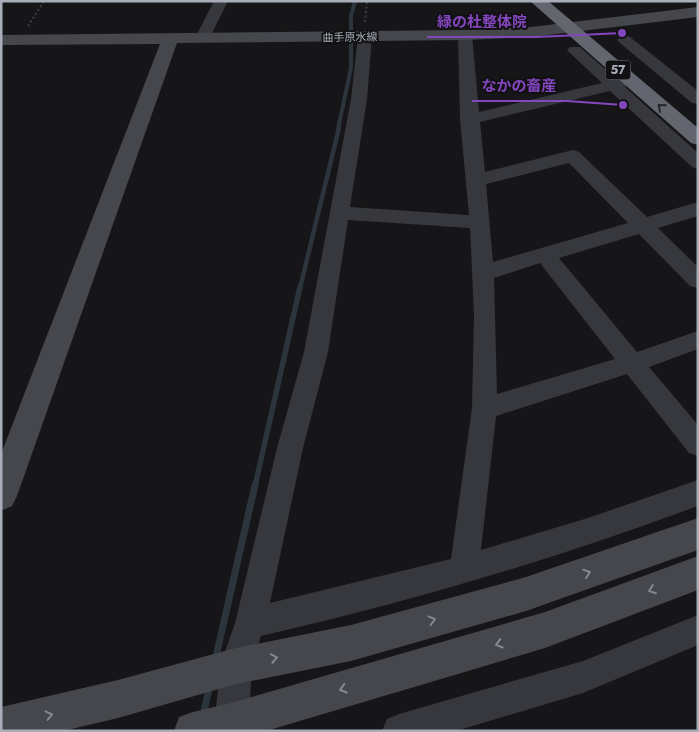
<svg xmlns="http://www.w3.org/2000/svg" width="699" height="732" viewBox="0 0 699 732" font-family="Jost,'Noto Sans JP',sans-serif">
<rect width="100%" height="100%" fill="#161618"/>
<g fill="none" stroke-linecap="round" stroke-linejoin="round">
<!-- stream-far3 -->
<polyline stroke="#2c353c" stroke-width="4" points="338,129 351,68 351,16 355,1"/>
<!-- stream-far2 -->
<polyline stroke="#2c353c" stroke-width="4.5" points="300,288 339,128"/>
<!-- stream-far1 -->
<polyline stroke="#2c353c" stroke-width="5.5" points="255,486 300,287"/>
<!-- stream -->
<g stroke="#2c353c" stroke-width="7">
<polyline points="215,661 255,485"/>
<polyline points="203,715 210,685"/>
</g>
<!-- path -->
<g stroke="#3d3f44" stroke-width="2" stroke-dasharray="2 2.5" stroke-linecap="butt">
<polyline points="365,22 367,1"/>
<polyline points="28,26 44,1"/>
</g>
<!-- street -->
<g fill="#37383d" fill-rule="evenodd">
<polygon points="214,1 228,1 208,41 198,41 195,38"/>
<path d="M465 31 472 35 479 112 602 83 570 53 567 50 570 47H580L617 80H630L632 83 625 87 698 153V169L692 167 610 91 480 122 485 172 573 150 579 152 647 217 698 202V216L658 228 698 267V288L690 286 639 234 559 258 637 352 698 331V349L649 367 698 425V456L689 453 627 374 496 416 481 550 588 518 698 480V506C555 559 410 602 261 636L252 666 248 731H214L220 666 235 623 277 448 304 352 351 99 358 37 365 33 372 37 367 99 350 207 469 215 460 119 458 35ZM569 163 628 223 493 262 486 184ZM348 220 470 228 474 315 472 408 451 559 270 603 303 448 328 352ZM540 263 615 359 497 394 494 278Z"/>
<polygon points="625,35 630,37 698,91 698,104 692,103 620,43 617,40 620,37"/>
<polygon points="698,615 698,645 583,693 456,731 382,731 387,719 399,714 583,661"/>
</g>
<!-- secondary -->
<g fill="#45474d" fill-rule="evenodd">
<polygon points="698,7 698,17 531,37 465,40 177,43 17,496 12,506 1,511 1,454 160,44 1,45 1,35 465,30 531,27"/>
<polygon points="698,518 698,550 526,611 351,661 236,684 118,718 63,731 1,731 1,707 118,680 236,648 351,625 526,577"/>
<polygon points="698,556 698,590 545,648 266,731 174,731 179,717 193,712 231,703 545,612"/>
</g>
<!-- highway -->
<polygon fill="#63666e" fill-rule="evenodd" points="530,1 548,1 698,128 698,145 691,143"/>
</g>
<!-- one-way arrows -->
<defs><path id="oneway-chevron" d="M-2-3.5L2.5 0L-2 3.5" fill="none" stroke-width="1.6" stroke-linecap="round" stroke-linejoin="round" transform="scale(1.25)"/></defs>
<use stroke="#26262a" href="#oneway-chevron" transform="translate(661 107) rotate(-139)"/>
<g stroke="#858993">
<use href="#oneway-chevron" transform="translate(587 573) rotate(-19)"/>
<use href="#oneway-chevron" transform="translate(652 590) rotate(159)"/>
<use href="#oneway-chevron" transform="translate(432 620) rotate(-15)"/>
<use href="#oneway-chevron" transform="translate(499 644) rotate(164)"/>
<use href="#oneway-chevron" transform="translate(274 658) rotate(-11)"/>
<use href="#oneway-chevron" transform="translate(343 689) rotate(164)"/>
<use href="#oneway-chevron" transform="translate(49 715) rotate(-13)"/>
</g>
<g text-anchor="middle" stroke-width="4" stroke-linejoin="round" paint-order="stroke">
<!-- far-street labels -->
<g font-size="11" fill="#a8adb8" stroke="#111113">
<text transform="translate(350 37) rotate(-1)" y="4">曲手原水線</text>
</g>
<!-- shield labels -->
<rect fill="#111113" stroke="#7b7e86" stroke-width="1" x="605.5" y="60.5" width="25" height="19" rx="4"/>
<g font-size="12" font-weight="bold" fill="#a8adb8">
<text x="618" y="74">57</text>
</g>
</g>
<!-- callouts -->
<path fill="none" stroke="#8446be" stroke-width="2" d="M622 33L537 37H427M623 105L567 101H472"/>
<g fill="#8446be" stroke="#111113" stroke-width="2">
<circle cx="622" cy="33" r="5"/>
<circle cx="623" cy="105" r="5"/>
</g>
<g font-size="15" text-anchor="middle" font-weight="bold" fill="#8446be" stroke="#111113" stroke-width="4" stroke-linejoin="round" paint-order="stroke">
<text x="482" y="27">緑の杜整体院</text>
<text x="519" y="91">なかの畜産</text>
</g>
<!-- border -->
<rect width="699" height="732" fill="none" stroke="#a8adb8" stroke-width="5"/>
</svg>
